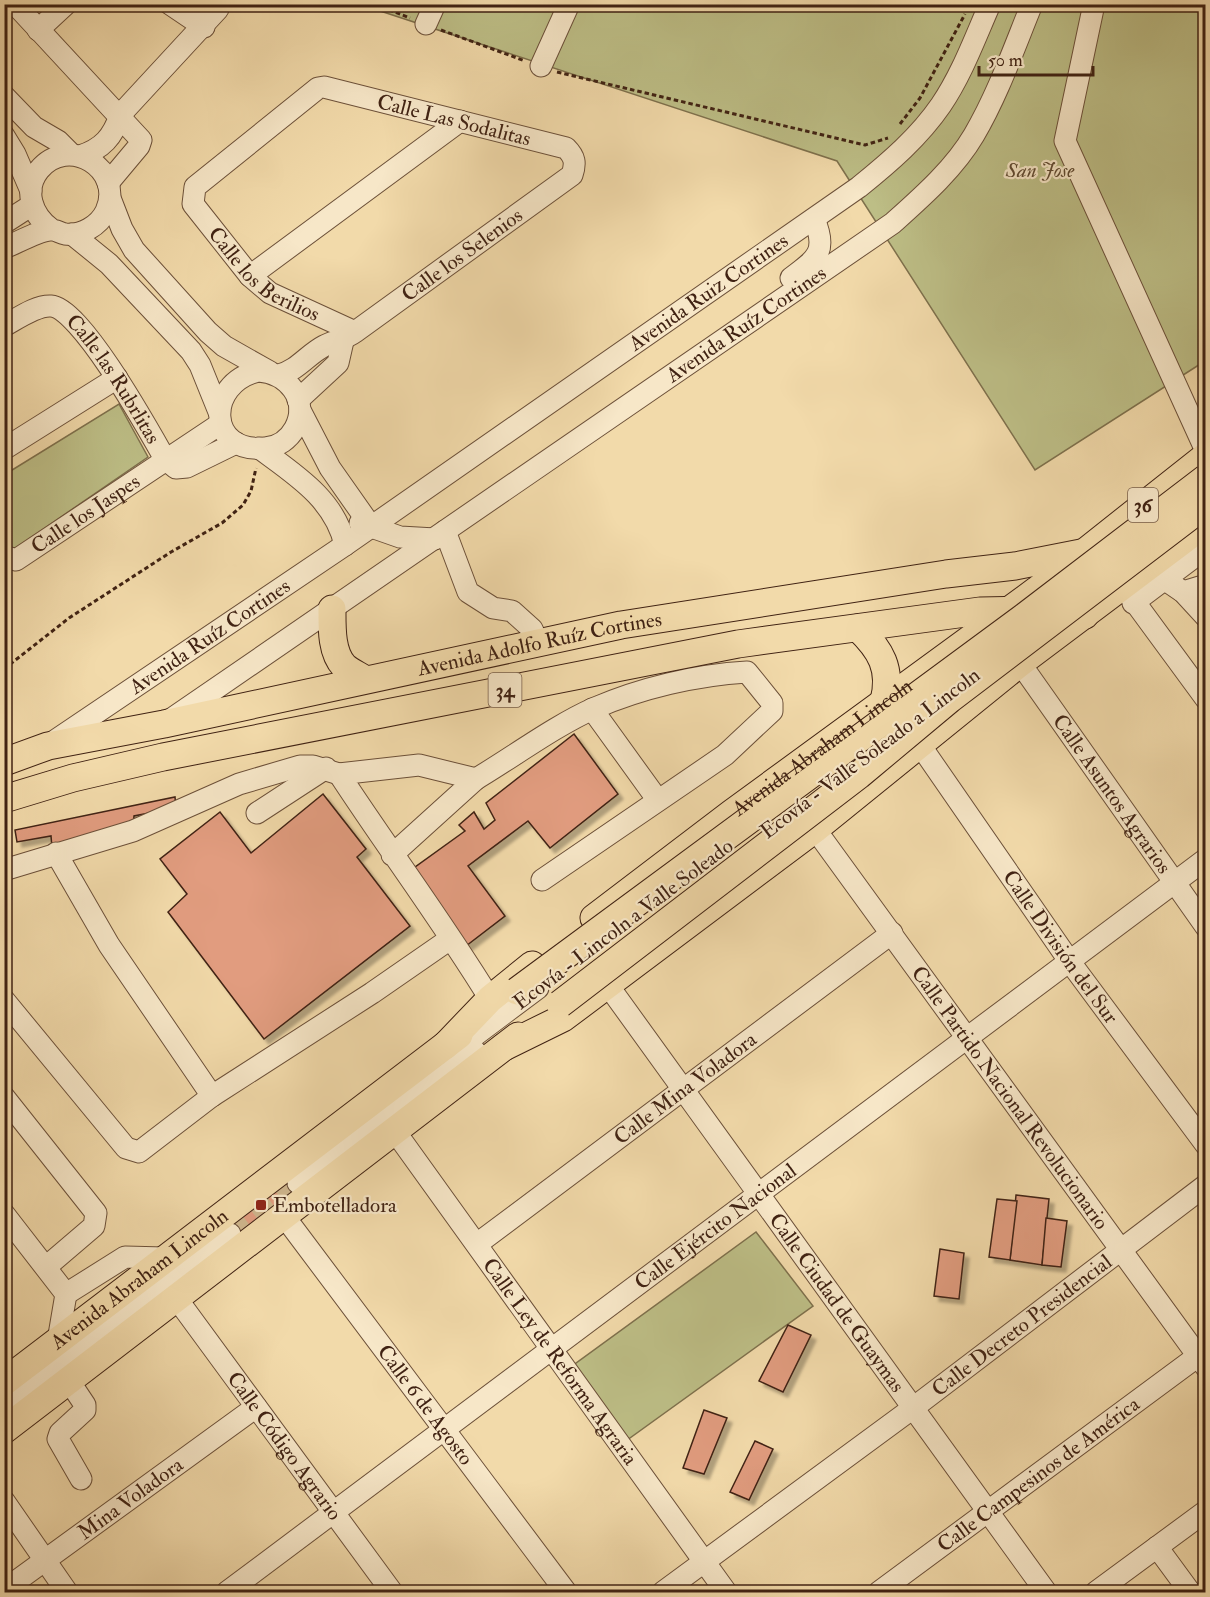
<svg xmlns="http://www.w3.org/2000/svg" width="1210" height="1597" viewBox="0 0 1210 1597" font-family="'IM FELL Double Pica',serif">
<defs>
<filter id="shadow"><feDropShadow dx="5" dy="5" stdDeviation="1.5" flood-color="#0004"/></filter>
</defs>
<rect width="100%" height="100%" fill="#f2daaa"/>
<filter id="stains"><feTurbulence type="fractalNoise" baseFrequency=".00333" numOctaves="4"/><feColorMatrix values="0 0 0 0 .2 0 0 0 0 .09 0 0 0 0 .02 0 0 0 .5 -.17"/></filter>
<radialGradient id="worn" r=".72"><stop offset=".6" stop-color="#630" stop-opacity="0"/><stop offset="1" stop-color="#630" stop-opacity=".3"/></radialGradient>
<!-- green -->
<g fill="#bdbe86" stroke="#7e704c" stroke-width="1.5">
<polygon points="362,5 1198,5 1206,27 1205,361 1035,470 837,161"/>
<polygon points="119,404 148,457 13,550 5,536 4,475"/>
<polygon points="756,1232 813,1306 623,1443 568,1369"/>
</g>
<!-- building -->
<g fill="#e19c7f" stroke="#402213" stroke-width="1.5" filter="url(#shadow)">
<polygon points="574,734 618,794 550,848 528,821 468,866 505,916 466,946 411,870 465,831 459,825 474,812 484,829 495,820 486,803"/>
<polygon points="323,794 366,849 357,857 410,926 264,1039 168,912 187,894 160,859 220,812 251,853"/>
<polygon points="175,797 176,808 134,816 133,829 52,848 51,836 17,842 15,830"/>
<polygon points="289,1171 301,1187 234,1238 222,1223"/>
<polygon points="1016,1195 1049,1199 1042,1265 1010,1260"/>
<polygon points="997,1199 1017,1201 1010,1260 989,1257"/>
<polygon points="1046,1218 1067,1221 1061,1267 1042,1265"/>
<polygon points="940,1249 964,1253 959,1299 934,1296"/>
<polygon points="788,1325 811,1335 783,1392 759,1381"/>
<polygon points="704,1410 727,1418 704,1474 683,1468"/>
<polygon points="755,1441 773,1449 749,1500 730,1492"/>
</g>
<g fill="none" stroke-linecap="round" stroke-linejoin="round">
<!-- minor-tunnel -->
<polyline stroke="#ceb58c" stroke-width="21" stroke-dasharray="21 10" stroke-linecap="butt" points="230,1234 298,1183"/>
<!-- minor casing -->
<g stroke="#6c5039" stroke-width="23">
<g id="minor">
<polyline points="15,4 141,140 139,146 108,183"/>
<polyline points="170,4 204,27"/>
<polyline points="1094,4 1065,141 1206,451"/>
<polyline points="426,24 435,4"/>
<polyline points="38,30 66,4"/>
<polyline points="541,66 569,4"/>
<polyline points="4,96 34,127 58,141 71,154"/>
<polyline points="4,136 15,154 31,191"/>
<path d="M80 156C102 149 113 137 120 115L218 9"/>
<polyline points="110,198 122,229 134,250 208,332 224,346 270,372"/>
<polyline points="4,223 32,205"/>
<polyline points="72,234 109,264 191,351 200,365 219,412"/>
<path d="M4 248C15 244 41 229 52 230 56 230 60 233 65 234 81 236 99 226 106 211 125 169 68 134 39 170 23 190 32 215 51 229"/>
<polyline points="250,276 460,121"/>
<path d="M791 278C817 259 828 251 814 219"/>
<path id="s1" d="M4 326C17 319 36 305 51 306 81 308 149 431 165 459L176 468 187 467 236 443"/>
<path d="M258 371C287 373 310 399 295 428 289 439 278 447 265 448 207 454 205 384 258 371Z"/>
<path id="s2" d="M279 375C298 370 307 355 324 346 335 340 344 340 355 332L572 175C576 163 575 157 566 148L324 87 318 88 195 187 193 204 250 276 270 293 355 332"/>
<polyline points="298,400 338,363 343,341"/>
<polyline points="300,410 330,468 370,525"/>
<path d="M259 448C294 474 335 499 345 545"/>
<polyline points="4,449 117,378"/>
<polyline points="360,523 400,537 435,539"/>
<polyline points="445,531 468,592 493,608 512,611 532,629 539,644"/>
<path id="s3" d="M4 556 16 560 220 424"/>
<polyline points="1164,579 1183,592 1206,617"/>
<polyline points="1123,586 1206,699"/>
<polyline points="1183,592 1206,585"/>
<polyline points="1133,603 1206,548"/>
<path id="s4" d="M1020 663 1206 927"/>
<polyline points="592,709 657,799"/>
<path id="s5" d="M170 720 893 223C922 197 954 169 974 135 998 94 1014 48 1032 4"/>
<path id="s6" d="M53 742 345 545 859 187C890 162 919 137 941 105 962 74 975 38 990 4"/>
<path id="s7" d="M920 745 1070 962 1206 1145"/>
<path d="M476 779C513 757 556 725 595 708 641 688 696 675 747 672L772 703V711L725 755 542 880"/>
<polyline points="257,813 326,768"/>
<path id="s8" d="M815 829 1206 1367"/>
<polyline points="56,853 109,945 212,1096"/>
<path d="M392 855 476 779 419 765 339 774C388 849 443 922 490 999"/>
<polyline points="4,870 133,831 239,784 300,766 313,766 339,774"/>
<path id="s9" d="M607 984 1046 1592"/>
<polyline points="4,1000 126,1148 139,1152 212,1096 372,993 450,939"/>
<polyline points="450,1054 538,988"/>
<polyline points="4,1097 96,1213 94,1226 46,1267"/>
<path id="s10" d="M394 1130 726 1592"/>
<polyline points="298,1183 476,1052"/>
<polyline points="4,1214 66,1294 58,1341"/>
<path id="s11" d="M284 1216 566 1592"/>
<path id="s12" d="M477 1244 892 933"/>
<polyline points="66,1294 125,1257 165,1258"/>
<path id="s13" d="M177 1299 392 1592"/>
<polyline points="69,1381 85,1405 85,1410 60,1433 58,1439 81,1479"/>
<polyline points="4,1407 230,1234"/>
<polyline points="4,1501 67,1592"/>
<polyline points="1157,1547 1190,1592"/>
<path id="s14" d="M4 1590 256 1407"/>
<path id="s15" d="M227 1592 1206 859"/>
<path id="s16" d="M663 1592 913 1408 1206 1185"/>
<path id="s17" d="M879 1592 1198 1356"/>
<polyline points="1096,1592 1206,1511"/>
</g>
</g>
<!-- major casing -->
<g stroke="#402213" stroke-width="29">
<g id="major">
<path d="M332 609C332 627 331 652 344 666 349 671 358 675 364 679"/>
<path d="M858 628C881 650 892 669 884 701"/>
<path id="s18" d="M4 762 48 746 164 724 621 625 946 574 1015 566 1081 553"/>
<polyline points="4,799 73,778 163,757 738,644 980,611 1032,610 1085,615"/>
<path id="s19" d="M594 918 732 813 1037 590 1206 456"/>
<polyline points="445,1046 490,999 532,965"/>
<polyline points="504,1047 563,1018 815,829 1020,663 1206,523"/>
<path id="s20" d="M4 1382 459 1035"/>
<polyline points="4,1430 518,1036"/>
</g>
</g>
<!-- path -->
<g stroke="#402213" stroke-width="3" stroke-dasharray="4.5 3" stroke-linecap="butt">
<polyline points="375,4 410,18"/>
<polyline points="441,30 525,61"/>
<polyline points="557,72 865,145 888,138"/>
<polyline points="900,124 920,98 965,14"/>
<polyline points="4,669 69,618 171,552 222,523 243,505 251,491 256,468"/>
</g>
<!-- minor -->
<use href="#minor" stroke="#f7e7c8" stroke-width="21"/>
<!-- major -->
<use href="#major" stroke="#f2daaa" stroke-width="27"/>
<!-- major-bridge casing -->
<g stroke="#402213" stroke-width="29" stroke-linecap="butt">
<g id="major-bridge">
<polyline points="517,991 1024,617 1206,478"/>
<polyline points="560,1004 859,775 950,699 1206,504"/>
</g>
</g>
<!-- major-bridge -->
<use href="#major-bridge" stroke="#f2daaa" stroke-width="27"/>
</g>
<!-- markers -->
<rect fill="#8f2418" stroke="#f7e7c8" stroke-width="2" x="255" y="1199" width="12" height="12" rx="3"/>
<g text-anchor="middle" stroke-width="4.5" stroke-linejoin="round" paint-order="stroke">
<!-- shield labels -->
<g fill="#f7e7c8" stroke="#775d49" stroke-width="1.5">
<rect x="1128" y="488" width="30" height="34" rx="4.5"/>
<rect x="488.5" y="673" width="33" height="34" rx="4.5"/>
</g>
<g font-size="20" font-weight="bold" fill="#402213">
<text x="1143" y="512">36</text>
<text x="505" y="697">34</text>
</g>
<!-- street labels -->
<g font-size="21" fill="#402213" stroke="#f7e7c8">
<text transform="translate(454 120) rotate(14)" y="7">Calle Las Sodalitas</text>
<text dy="7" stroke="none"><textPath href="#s2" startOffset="220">Calle los Selenios</textPath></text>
<text dy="7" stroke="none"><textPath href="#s2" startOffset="918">Calle los Berilios</textPath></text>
<text dy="7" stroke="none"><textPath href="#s6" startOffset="795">Avenida Ruiz Cortines</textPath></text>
<text dy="7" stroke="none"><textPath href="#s5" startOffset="699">Avenida Ruíz Cortines</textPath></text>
<text dy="7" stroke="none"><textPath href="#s1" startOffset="150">Calle las Rubrlitas</textPath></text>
<text dy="7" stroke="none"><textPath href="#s3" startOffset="96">Calle los Jaspes</textPath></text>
<text dy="7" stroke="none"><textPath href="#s6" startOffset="189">Avenida Ruíz Cortines</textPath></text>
<text dy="7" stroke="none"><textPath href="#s18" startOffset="549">Avenida Adolfo Ruíz Cortines</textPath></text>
<text dy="7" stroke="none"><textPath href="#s19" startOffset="285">Avenida Abraham Lincoln</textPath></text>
<text transform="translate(870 753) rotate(-37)" y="7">Ecovía - Valle Soleado a Lincoln</text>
<text dy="7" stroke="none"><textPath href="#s4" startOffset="160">Calle Asuntos Agrarios</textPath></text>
<text transform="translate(623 924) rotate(-37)" y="7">Ecovía - Lincoln a Valle Soleado</text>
<text dy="7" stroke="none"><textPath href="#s7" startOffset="246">Calle División del Sur</textPath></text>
<text dy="7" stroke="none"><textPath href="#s12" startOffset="260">Calle Mina Voladora</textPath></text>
<text dy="7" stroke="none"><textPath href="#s8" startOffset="332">Calle Partido Nacional Revolucionario</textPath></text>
<text dy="7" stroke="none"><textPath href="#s15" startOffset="610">Calle Ejército Nacional</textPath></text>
<text dy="7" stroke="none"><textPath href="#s20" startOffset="170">Avenida Abraham Lincoln</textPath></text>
<text dy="7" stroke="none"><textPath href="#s9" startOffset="393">Calle Ciudad de Guaymas</textPath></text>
<text dy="7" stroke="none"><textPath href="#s16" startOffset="447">Calle Decreto Presidencial</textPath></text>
<text dy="7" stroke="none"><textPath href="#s10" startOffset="285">Calle Ley de Reforma Agraria</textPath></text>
<text dy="7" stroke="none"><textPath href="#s11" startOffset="236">Calle 6 de Agosto</textPath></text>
<text dy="7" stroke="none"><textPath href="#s13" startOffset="182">Calle Código Agrario</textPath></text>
<text dy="7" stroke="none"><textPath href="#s17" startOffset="198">Calle Campesinos de América</textPath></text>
<text dy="7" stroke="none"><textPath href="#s14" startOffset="156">Mina Voladora</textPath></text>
</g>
<!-- park labels -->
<g font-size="21" font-style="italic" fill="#5f4930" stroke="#f7e7c8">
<text x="1040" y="177">San Jose</text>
</g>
<!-- poi labels -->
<g font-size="21" fill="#402213" stroke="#f7e7c8" text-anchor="start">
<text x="273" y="1212">Embotelladora</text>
</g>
</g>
<!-- margin -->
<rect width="1210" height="1597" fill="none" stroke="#f2daaa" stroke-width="24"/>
<rect x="6" y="6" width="1198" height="1585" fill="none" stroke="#402213" stroke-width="3"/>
<rect x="12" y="12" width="1186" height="1573" fill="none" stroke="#402213" stroke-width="1.5"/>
<!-- scale -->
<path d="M979 66v9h114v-9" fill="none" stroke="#402213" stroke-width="3"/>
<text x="988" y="66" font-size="18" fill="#402213" stroke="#f7e7c8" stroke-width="4.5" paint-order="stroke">50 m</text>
<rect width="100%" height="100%" filter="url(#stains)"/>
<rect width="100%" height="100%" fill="url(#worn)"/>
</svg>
